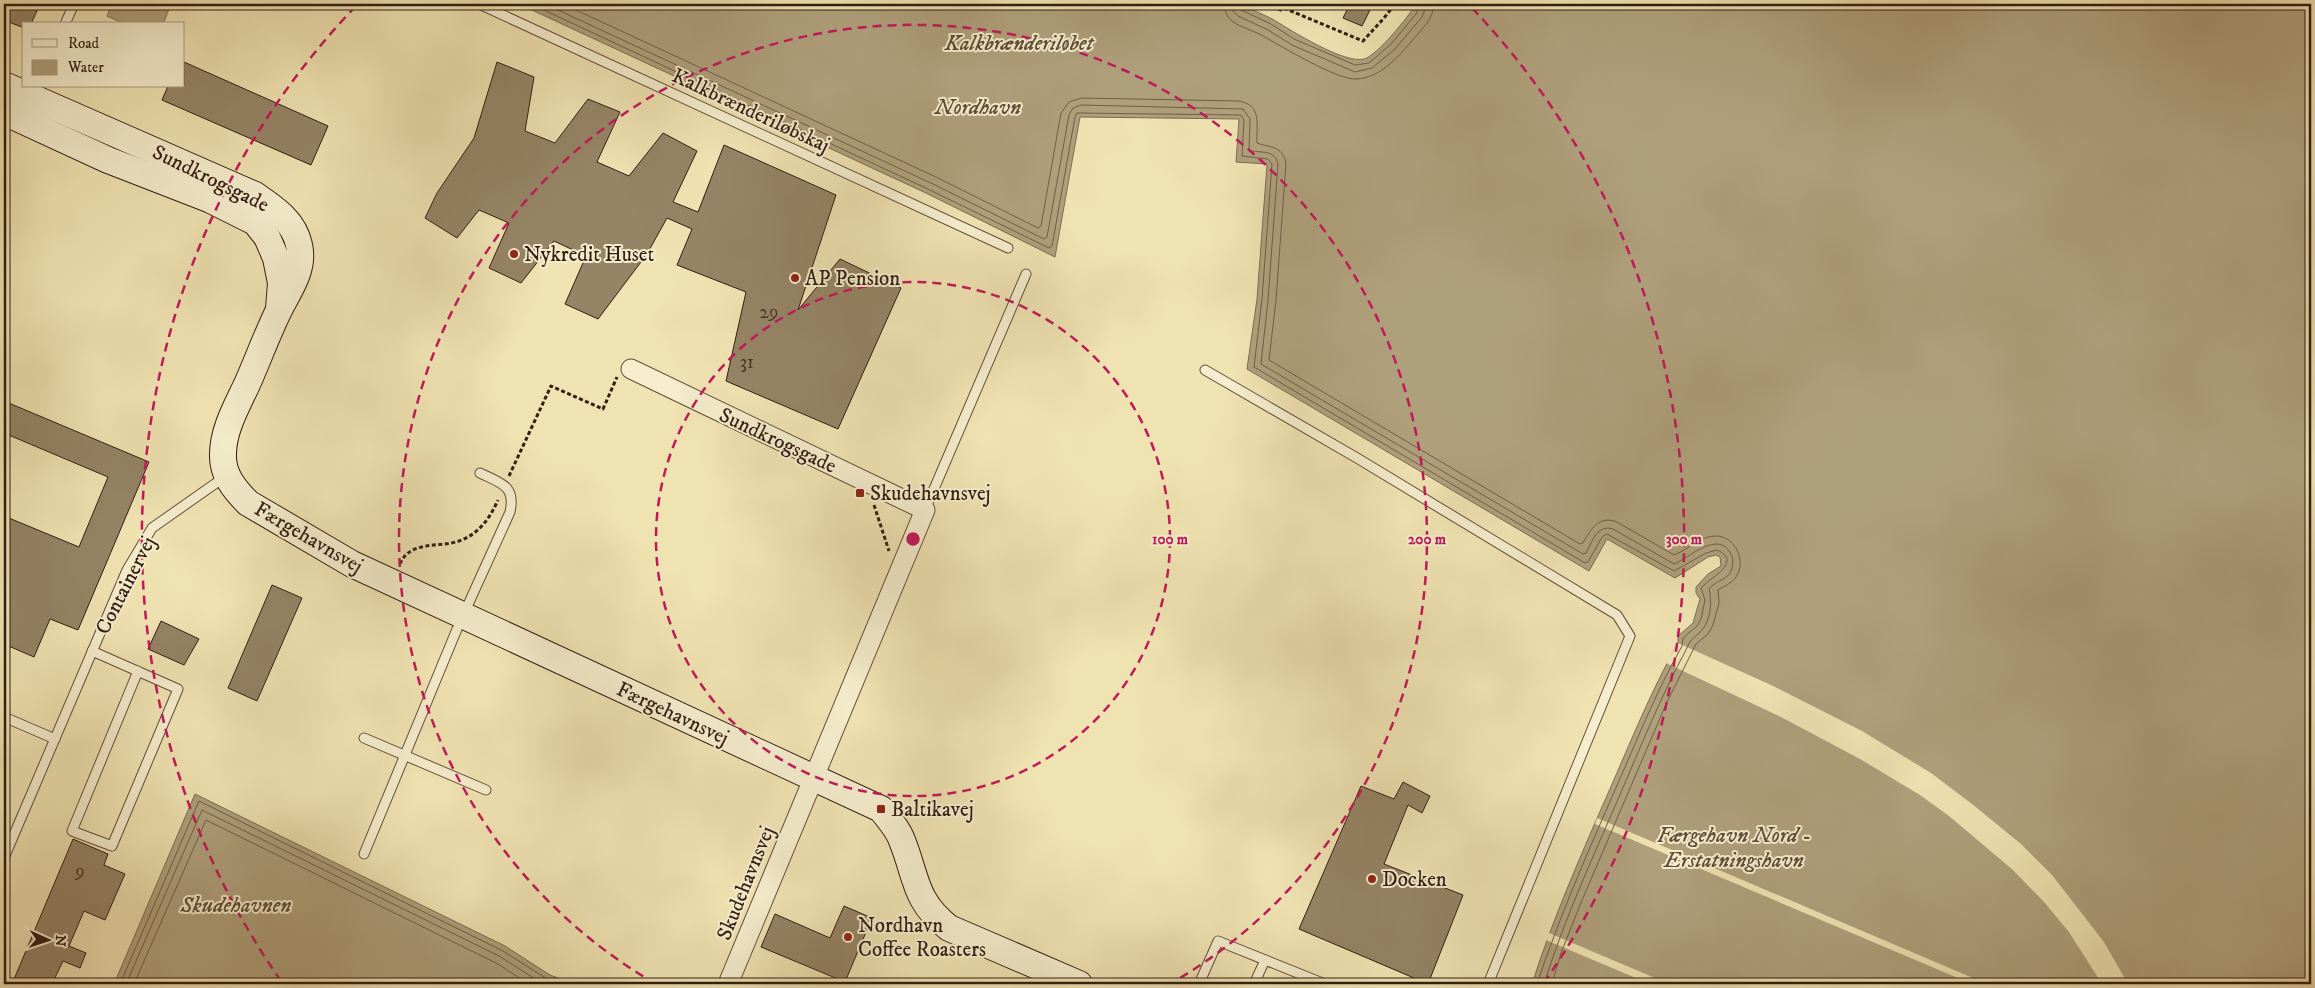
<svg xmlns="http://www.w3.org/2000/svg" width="2315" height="988" viewBox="0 0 2315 988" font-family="'IM FELL DW Pica',serif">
<rect width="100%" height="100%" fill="#f0e3b2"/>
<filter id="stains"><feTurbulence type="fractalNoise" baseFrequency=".004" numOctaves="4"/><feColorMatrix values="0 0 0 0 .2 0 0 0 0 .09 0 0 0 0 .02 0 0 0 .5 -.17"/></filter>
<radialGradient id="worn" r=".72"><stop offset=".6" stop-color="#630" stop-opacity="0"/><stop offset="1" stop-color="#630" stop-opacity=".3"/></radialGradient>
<!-- water -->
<g fill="#afa07c" stroke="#7d6c52">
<polygon points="112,4 171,4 163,24 125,24 107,16"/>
<path d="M519 4H1239C1250 9 1263 14 1274 20 1292 31 1344 64 1364 59 1377 56 1409 16 1416 4H2311V984H1532C1553 918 1581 855 1609 791 1631 741 1651 691 1678 643V636L1693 623 1700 599 1696 593V587L1708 574 1721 566 1720 557 1716 555 1708 557 1675 578 1607 539 1589 571 1247 369 1257 299 1267 164 1236 162 1239 119 1080 117 1055 257 928 194Z"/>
<polygon points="195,794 505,946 550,975 574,984 114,984"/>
</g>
<!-- pier -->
<g fill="#f0e3b2">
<polygon points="1678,643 1771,685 1862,731 1931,773 1972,804 2021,844 2052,875 2104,942 2128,984 2102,984 2069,932 2044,902 2013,870 1949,816 1920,795 1860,759 1781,717 1666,663"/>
<polygon points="1597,818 1987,984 1972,984 1595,824"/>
<polygon points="1549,933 1669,984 1650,984 1546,940"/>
</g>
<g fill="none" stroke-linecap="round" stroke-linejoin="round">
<!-- shore -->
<g stroke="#705e48" stroke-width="1">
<path d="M531 4 930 190 1049 248 1052 246 1075 117 1077 113 1241 115 1244 120 1242 156 1268 159 1272 164 1262 299 1254 367 1585 563 1588 562 1602 537 1607 534 1674 571 1706 553 1717 550C1744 562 1709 578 1701 588L1705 600 1701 619 1697 626 1683 638 1682 646C1655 694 1637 740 1615 790 1587 854 1559 918 1537 984"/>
<path d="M545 4 933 184 1044 239 1047 237 1069 115 1073 108 1081 105 1243 109 1250 119 1249 150C1260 154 1274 148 1278 164L1268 300 1261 364 1583 554 1586 553C1592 542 1597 524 1613 529L1674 564C1689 558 1718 529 1731 554 1734 560 1733 567 1730 573 1724 581 1715 581 1709 589 1712 601 1711 620 1702 630 1694 639 1691 637 1687 648 1660 698 1641 746 1619 797 1592 859 1564 920 1544 984"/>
<path d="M563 4 936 177 1038 228 1041 226 1061 113 1069 102 1081 98 1238 101C1263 104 1256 126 1257 143 1270 148 1282 145 1286 163L1276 300 1269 360 1580 544 1583 543C1591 529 1599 515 1617 522L1674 555C1688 550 1699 536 1716 536 1735 536 1747 561 1736 577 1731 584 1724 586 1718 590L1719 603 1713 625 1708 634 1696 644 1667 702 1580 905 1561 953 1552 984"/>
<path d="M1224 4C1225 10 1226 16 1232 21 1241 28 1253 30 1263 36 1281 46 1337 80 1356 79 1380 78 1396 59 1411 42 1420 31 1434 19 1434 4"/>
<polyline points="1232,4 1233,11 1238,16 1268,30 1292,45 1355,72 1372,68 1395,49 1422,17 1427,4"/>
<polyline points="1238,4 1241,10 1271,24 1294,39 1355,65 1369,63 1391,44 1416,14 1420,4"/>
<polyline points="120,984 199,801 503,951 547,979 560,984"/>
<polyline points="126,984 202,810 499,956 543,984"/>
<polyline points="134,984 206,820 496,963 529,984"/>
</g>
</g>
<!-- building -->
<g fill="#958466" stroke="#321d13">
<polygon points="4,4 40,4 31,24 24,24 24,28 4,20"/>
<polygon points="1350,4 1373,4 1362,26 1343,18"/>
<polygon points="184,62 328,126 311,165 162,100 168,86 184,86"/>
<polygon points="497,62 534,77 525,131 555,143 588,99 620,112 597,162 629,176 663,133 697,151 673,202 698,212 724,145 836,195 798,310 840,259 901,288 838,429 726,381 746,292 677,265 692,229 667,218 647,254 598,319 565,304 586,256 554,241 521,283 489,268 509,223 479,210 457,238 425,218 437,193 474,138"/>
<polygon points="4,401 149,462 78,630 50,619 34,657 4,644 4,516 79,547 108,477 4,433"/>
<polygon points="272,585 302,598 257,701 228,688"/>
<polygon points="161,621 199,639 184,665 148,649"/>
<polygon points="1403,782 1430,796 1422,813 1408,805 1384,864 1463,895 1428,984 1299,929 1361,786 1394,799"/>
<polygon points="73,839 108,854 104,865 125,874 105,920 84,911 69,946 86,953 80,968 63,961 52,984 12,984"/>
<polygon points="844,906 872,918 845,982 761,947 775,914 830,938"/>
</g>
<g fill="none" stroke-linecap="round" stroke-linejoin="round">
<!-- lane casing -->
<g stroke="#624e3b" stroke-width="11">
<g id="lane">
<polyline points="479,4 1008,248"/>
<polyline points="65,24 74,4"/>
<polyline points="1205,370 1357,458 1617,615 1630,636 1488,984"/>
<polyline points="925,510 1026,274"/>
<polyline points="92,651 178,689 112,846 72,831 138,671"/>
<polyline points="4,717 55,739"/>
<polyline points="364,738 486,790"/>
<path d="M364 854 457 629 510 512C516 485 500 483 480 473"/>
<polyline points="4,858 127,570 152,528 226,476"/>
<polyline points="1199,984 1218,941 1325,984"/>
<polyline points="1254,984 1265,960"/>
</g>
</g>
<!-- street casing -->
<g stroke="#624e3b" stroke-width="21">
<polyline id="street" points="631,369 925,510 728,984"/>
</g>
<!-- secondary casing -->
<g stroke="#321d13" stroke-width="28">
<g id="secondary">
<path d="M4 85 255 195C274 208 294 221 299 245 305 270 288 291 278 312 267 335 258 359 248 382 238 404 223 429 223 454 222 474 234 489 248 503L352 564 881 809C888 818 897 828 901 838 917 876 913 900 949 928L1079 984"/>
<polyline points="4,112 108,160 211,200 255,222 267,237 276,258 281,283 279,309"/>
</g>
</g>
<!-- path -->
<g stroke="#321d13" stroke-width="3" stroke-dasharray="4 2.5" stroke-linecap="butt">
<polyline points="1266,4 1283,11 1286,4"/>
<polyline points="1284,8 1363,41 1384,18 1395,4"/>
<polyline points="509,476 551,386 603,409 617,377"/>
<polyline points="874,505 889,551"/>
<path d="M400 564C410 540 439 548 459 541 479 534 490 518 498 500"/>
</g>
<!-- lane -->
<use href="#lane" stroke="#f5edcd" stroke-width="9"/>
<!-- street -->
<use href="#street" stroke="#f5edcd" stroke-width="19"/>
<!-- secondary -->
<use href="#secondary" stroke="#f5edcd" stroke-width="26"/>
</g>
<!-- distance rings -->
<g fill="none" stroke="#c2185b" stroke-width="2.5" stroke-dasharray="9 6">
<circle cx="913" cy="539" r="257"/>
<path d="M656 984A514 514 0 1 1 1170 984"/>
<path d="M281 981A771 771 0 0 1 354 8M1472 8A771 771 0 0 1 1545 981"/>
</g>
<!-- markers -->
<g fill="#8f2418" stroke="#f5edcd" stroke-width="2">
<circle cx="514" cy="254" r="5"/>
<circle cx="795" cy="278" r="5"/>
<rect x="855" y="488" width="10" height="10" rx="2.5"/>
<rect x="876" y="804" width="10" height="10" rx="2.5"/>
<circle cx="1372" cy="879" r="5"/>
<circle cx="848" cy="937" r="5"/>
</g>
<g text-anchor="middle" stroke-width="4" stroke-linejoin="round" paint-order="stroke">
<!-- number labels -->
<g font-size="19" fill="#4b3728">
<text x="769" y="318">29</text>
<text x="747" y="368">31</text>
<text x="80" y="877">9</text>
</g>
<!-- street labels -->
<g font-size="21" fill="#321d13" stroke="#f5edcd">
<text transform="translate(751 110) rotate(25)" y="7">Kalkbrænderiløbskaj</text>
<text transform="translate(211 178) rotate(26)" y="7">Sundkrogsgade</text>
<text transform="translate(778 440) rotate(25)" y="7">Sundkrogsgade</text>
<text transform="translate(309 537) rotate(30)" y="7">Færgehavnsvej</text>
<text transform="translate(125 585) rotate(-63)" y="7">Containervej</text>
<text transform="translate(673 713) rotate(25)" y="7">Færgehavnsvej</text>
<text transform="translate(745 883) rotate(-68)" y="7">Skudehavnsvej</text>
</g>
<!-- poi labels -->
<g font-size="21" fill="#321d13" stroke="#f5edcd" text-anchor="start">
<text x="524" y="261">Nykredit Huset</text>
<text x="805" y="285">AP Pension</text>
<text x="870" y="500">Skudehavnsvej</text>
<text x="891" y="816">Baltikavej</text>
<text x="1382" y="886">Docken</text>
<text x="858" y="932">Nordhavn<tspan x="858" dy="24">Coffee Roasters</tspan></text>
</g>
<!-- water labels -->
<g font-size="22" font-style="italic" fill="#5e4b38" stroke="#f5edcd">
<text x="1019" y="50">Kalkbrænderiløbet</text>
<text x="978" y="114">Nordhavn</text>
<text x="1734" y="842">Færgehavn Nord -<tspan x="1734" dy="25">Erstatningshavn</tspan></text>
<text x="236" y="912">Skudehavnen</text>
</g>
</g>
<circle cx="913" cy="539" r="8" fill="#c2185b" stroke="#f5edcd" stroke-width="2.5"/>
<g font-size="15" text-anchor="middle" font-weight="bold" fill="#c2185b" stroke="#f5edcd" stroke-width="4" stroke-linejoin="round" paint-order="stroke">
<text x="1170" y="544">100 m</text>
<text x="1427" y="544">200 m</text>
<text x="1684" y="544">300 m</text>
</g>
<!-- margin -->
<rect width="2315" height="988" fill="none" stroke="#f0e3b2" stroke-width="20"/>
<rect x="5" y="5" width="2305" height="978" fill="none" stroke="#321d13" stroke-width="2.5"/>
<rect x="10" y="10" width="2295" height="968" fill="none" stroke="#321d13"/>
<!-- legend -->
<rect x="22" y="22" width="162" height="65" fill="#f5edcd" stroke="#a79a83"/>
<rect x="32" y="39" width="25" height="8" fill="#f5edcd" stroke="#a79a83"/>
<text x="68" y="48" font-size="15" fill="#321d13">Road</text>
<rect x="32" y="60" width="25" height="15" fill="#afa07c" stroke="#a79a83"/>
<text x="68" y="72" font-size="15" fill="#321d13">Water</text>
<!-- north arrow -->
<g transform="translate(48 940) rotate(93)" stroke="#f5edcd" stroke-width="4" paint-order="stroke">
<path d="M0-4L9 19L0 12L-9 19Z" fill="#321d13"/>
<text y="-8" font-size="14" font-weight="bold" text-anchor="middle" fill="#321d13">N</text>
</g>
<rect width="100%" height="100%" filter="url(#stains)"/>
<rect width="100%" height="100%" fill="url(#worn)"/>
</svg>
